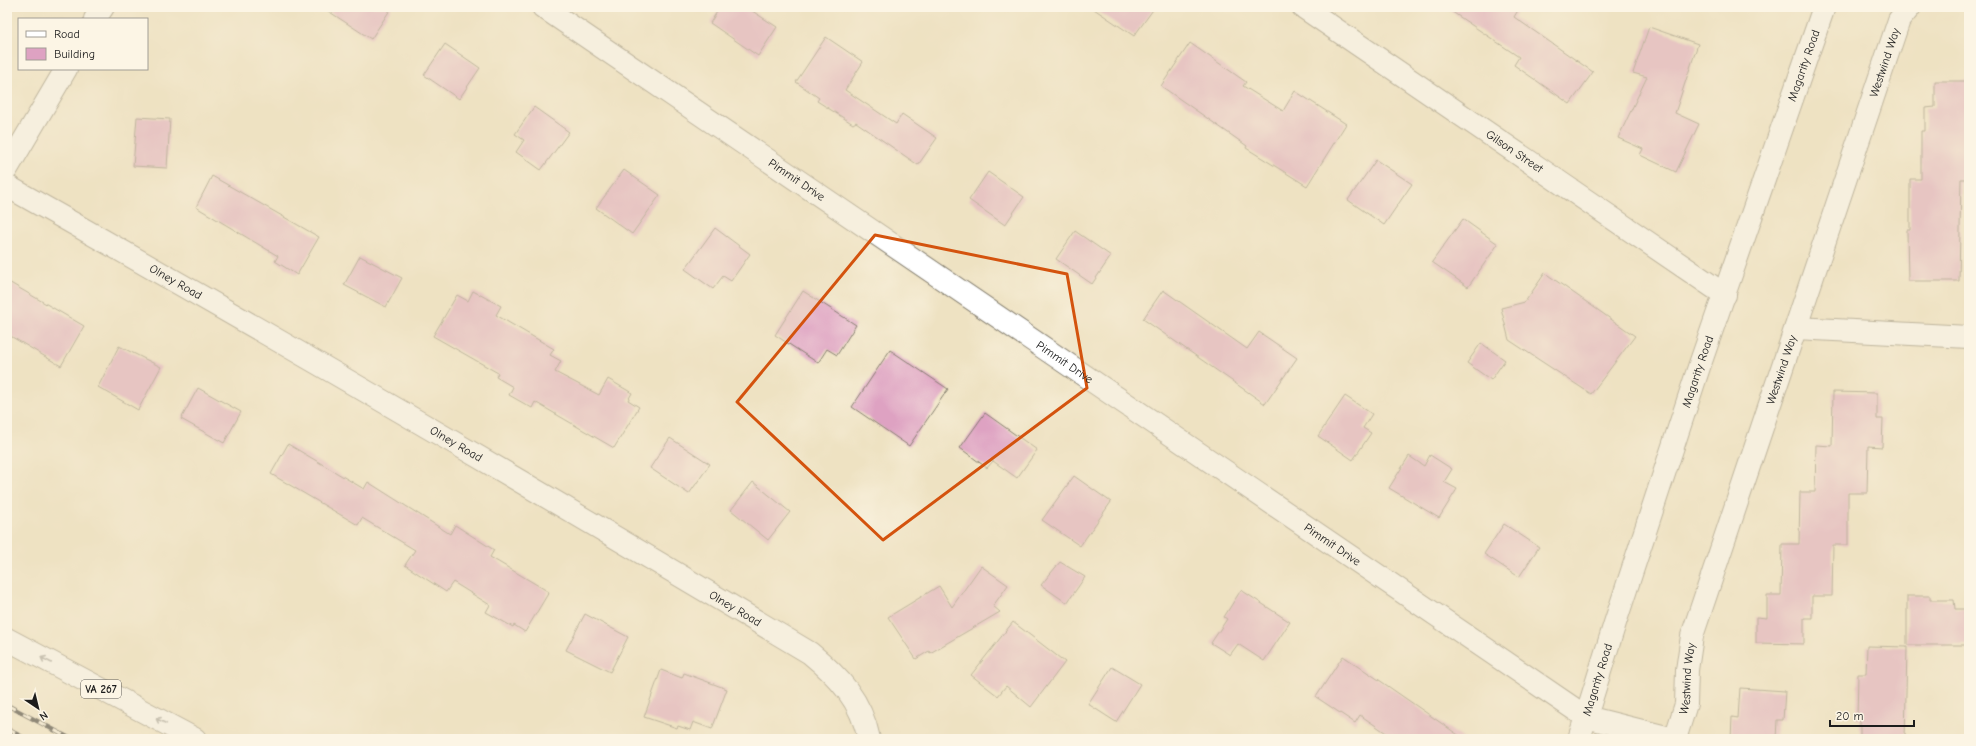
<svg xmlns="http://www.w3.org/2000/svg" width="1976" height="746" font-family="'Comic Neue',sans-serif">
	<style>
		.building { fill: #dea2c2 }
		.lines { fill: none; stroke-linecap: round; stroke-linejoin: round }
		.street-casing { stroke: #857f6f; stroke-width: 24 }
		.secondary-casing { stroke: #857f6f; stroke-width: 24 }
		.highway-casing { stroke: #857f6f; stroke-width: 24 }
		.street { stroke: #fff; stroke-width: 22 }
		.secondary { stroke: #fff; stroke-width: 22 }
		.highway { stroke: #fff; stroke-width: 22 }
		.rail-casing { stroke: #1c1c1c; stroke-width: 4.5 }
		.rail { stroke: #fcf5e5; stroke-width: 3; stroke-dasharray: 9; stroke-linecap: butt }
		.oneway { stroke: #999 }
		.marked { fill: none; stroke: #d4530e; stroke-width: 3; stroke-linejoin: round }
		.labels { text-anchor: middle; stroke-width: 4; stroke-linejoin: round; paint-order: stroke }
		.shield { fill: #fcf5e5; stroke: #5f5d58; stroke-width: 1 }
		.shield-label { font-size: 11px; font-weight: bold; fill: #1c1c1c }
		.street-label { font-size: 12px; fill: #1c1c1c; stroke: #fcf5e5 }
	</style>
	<rect width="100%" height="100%" fill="#fcf5e5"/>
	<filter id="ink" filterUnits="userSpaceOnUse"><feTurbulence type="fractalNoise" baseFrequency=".025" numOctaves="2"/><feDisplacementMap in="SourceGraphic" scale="8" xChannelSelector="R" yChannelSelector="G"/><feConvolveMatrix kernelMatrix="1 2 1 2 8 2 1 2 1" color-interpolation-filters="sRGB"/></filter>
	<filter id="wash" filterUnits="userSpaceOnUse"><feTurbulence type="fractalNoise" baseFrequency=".012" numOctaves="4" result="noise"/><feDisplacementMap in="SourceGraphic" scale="16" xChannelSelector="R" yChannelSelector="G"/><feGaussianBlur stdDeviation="0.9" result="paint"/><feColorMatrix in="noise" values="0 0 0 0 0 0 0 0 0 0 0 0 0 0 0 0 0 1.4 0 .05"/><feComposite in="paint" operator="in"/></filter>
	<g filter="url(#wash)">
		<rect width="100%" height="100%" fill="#eee2c2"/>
		<g id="blocks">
			<g class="building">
				<path d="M322 7H392L371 39Z"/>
				<path d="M720 7H746L777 27 758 56 710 23Z"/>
				<path d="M1091 7H1155L1134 36Z"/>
				<path d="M1445 7H1520L1514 17 1593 72 1570 104 1514 65 1519 57Z"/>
				<path d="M1649 27 1698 44 1675 113 1699 124 1676 172 1640 155 1643 149 1618 138 1647 77 1633 73Z"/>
				<path d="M826 37 863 62 845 90 896 124 902 114 937 138 918 165 856 122 853 124 817 101 819 98 796 82Z"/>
				<path d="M1190 43 1246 82 1243 86 1283 111 1295 91 1346 124 1307 186 1246 148 1247 146 1161 86Z"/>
				<path d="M445 44 480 68 459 99 424 75Z"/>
				<path d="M1935 81H1969V179H1961L1959 281H1908L1907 230H1910V179H1921V131H1925V108L1935 107Z"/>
				<path d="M534 107 569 132 541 170 516 152 524 140 515 134Z"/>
				<path d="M137 117 170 119 167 168 133 166Z"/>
				<path d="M1376 160 1412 184 1384 225 1348 200Z"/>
				<path d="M624 170 660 195 632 234 596 208Z"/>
				<path d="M988 172 1024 197 1005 225 969 200Z"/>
				<path d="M212 176 319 237 297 275 275 261 278 256 196 207Z"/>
				<path d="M1463 219 1498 244 1468 287 1432 262Z"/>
				<path d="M715 228 750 254 731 281 723 276 713 289 685 269Z"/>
				<path d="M1075 231 1111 256 1092 284 1056 259Z"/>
				<path d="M360 256 402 278 386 307 344 285Z"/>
				<path d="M1545 273 1635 336 1591 394 1509 340 1501 308 1525 302Z"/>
				<path d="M7 281 84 326 61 366 7 334Z"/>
				<path d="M1163 290 1247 349 1259 332 1297 358 1265 404 1143 319Z"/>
				<path d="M473 291 501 306 496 315 554 349 550 355 561 361 555 372 599 395 608 379 632 393 628 400 639 407 614 448 535 402 532 408 509 395 513 387 496 377 498 373 433 336 457 295 468 301Z"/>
				<path d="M803 291 856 325 837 355 827 349 818 363 775 335Z"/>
				<path d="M1481 343 1505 360 1491 380 1467 363Z"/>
				<path d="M119 346 161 367 138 410 98 387Z"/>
				<path d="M890 350 948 389 909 446 852 407Z"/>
				<path d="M198 388 241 412 224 443 181 419Z"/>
				<path d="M1833 392 1877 393V419H1883L1882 447 1868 446 1867 493H1848V545H1833L1832 596H1812V618H1804V644L1756 643V617L1767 618V595H1781L1782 544H1799L1800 492H1815L1816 445 1832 446Z"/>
				<path d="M1345 396 1372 414 1363 428 1371 433 1353 460 1318 436Z"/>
				<path d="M985 413 1037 450 1017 478 993 461 987 468 960 448Z"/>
				<path d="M670 438 710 464 689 494 650 468Z"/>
				<path d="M288 444 364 489 368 482 450 534 455 525 494 550 490 557 549 592 525 632 514 625 513 627 486 612 490 605 453 582 446 592 405 565 415 550 362 518 358 525 271 474Z"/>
				<path d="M1430 455 1452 469 1444 482 1457 489 1439 518 1389 488 1409 456 1424 466Z"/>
				<path d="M1074 476 1111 502 1080 546 1042 520Z"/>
				<path d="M753 482 790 512 768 540 731 510Z"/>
				<path d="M1504 524 1539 547 1519 577 1484 554Z"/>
				<path d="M1060 562 1085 577 1067 603 1041 585Z"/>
				<path d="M981 566 1008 585 993 606 1000 612 930 653 929 651 916 659 888 617 939 586 952 607Z"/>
				<path d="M1241 590 1290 622 1264 661 1238 644 1230 655 1211 643 1227 619 1224 617Z"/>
				<path d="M1907 596H1930V600H1954L1955 609H1969V645H1907Z"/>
				<path d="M585 614 628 637 610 672 566 650Z"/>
				<path d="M1013 622 1065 662 1031 707 1006 686 998 696 971 675Z"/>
				<path d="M1867 646 1907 647 1905 739H1860V718L1857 719 1858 674H1866Z"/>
				<path d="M1343 656 1382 682 1464 739H1395L1360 715 1355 723 1316 697Z"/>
				<path d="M1112 667 1140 684 1116 722 1088 704Z"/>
				<path d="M661 670 682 678 684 673 727 689 712 729 693 722 690 730 678 726 677 728 644 717Z"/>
				<path d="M1740 688 1785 691 1783 720H1777L1776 739H1731L1732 717 1738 718Z"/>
			</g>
		</g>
	</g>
	<g filter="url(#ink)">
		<use href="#blocks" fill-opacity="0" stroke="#857f6f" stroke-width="1"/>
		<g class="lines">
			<g class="street-casing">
				<g id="street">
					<path id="s1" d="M543 7 1586 717 1674 739"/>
					<path id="s2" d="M1303 7 1725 295"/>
					<path d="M95 19 103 7"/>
					<path d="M7 169 66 69"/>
					<path id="s3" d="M7 186C277 338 544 494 810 653 839 677 861 700 869 739"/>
					<path d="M1796 328 1969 337"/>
					<path id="s4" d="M1675 739 1686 704 1687 670 1692 636 1899 20 1910 7"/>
				</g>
			</g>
			<g class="secondary-casing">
				<g id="secondary">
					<path id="s5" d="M1579 739 1615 623 1699 367 1824 7"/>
				</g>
			</g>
			<g class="highway-casing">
				<path id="highway" d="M7 639 195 739"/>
			</g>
			<use href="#street" class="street"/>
			<use href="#secondary" class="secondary"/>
			<use href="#highway" class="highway"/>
			<g class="rail-casing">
				<g id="rail">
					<path d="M7 705 71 739"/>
					<path d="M7 729 26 739"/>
				</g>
			</g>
			<use href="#rail" class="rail"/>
		</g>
		<defs><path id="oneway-shaft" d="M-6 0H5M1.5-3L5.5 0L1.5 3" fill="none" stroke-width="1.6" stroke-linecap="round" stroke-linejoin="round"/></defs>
		<g class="oneway">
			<use href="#oneway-shaft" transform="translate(46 660) rotate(-152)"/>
			<use href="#oneway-shaft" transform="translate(161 721) rotate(-152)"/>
		</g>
	</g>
	<path d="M0 0H1976V746H0ZM875 235 1067 274 1087 388 883 540 737 402Z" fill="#eee2c2" fill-opacity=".55" fill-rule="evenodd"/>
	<path class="marked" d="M875 235 1067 274 1087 388 883 540 737 402Z"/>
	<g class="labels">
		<rect class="shield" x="81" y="680" width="40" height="18" rx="3"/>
		<g class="shield-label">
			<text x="101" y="693">VA 267</text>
		</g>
		<g class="street-label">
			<text dy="4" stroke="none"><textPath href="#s4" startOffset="710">Westwind Way</textPath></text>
			<text dy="4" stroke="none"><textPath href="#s5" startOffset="710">Magarity Road</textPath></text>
			<text dy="4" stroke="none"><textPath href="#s2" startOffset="256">Gilson Street</textPath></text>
			<text dy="4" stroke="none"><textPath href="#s1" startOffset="307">Pimmit Drive</textPath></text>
			<text dy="4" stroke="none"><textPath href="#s3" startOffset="194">Olney Road</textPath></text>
			<text dy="4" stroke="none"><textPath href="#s1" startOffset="631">Pimmit Drive</textPath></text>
			<text dy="4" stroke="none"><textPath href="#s4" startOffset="386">Westwind Way</textPath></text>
			<text dy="4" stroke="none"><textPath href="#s5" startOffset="386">Magarity Road</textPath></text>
			<text dy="4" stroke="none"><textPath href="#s3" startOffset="518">Olney Road</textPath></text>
			<text dy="4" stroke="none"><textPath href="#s1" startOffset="955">Pimmit Drive</textPath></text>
			<text dy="4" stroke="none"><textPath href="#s3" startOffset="842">Olney Road</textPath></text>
			<text dy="4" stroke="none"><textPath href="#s4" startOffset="62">Westwind Way</textPath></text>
			<text dy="4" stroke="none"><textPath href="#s5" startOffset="62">Magarity Road</textPath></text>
		</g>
	</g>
	<rect width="1976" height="746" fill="none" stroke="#fcf5e5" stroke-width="24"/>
	<rect x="18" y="18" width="130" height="52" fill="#fcf5e5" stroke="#a29e95"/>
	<rect x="26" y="31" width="20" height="6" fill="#ffffff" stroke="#a29e95"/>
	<text x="54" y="38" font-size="12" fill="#1c1c1c">Road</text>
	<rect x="26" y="48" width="20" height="12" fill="#dea2c2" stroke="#a29e95"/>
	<text x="54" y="58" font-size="12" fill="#1c1c1c">Building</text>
	<g transform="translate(38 708) rotate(145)" stroke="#fcf5e5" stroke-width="3" paint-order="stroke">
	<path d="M0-3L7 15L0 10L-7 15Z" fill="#1c1c1c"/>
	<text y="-6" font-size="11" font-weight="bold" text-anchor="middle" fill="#1c1c1c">N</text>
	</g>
	<path d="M1830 720v6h84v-6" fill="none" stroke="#1c1c1c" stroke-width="2"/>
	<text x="1836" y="720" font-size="12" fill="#1c1c1c" stroke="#fcf5e5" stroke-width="3" paint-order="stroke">20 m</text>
</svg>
